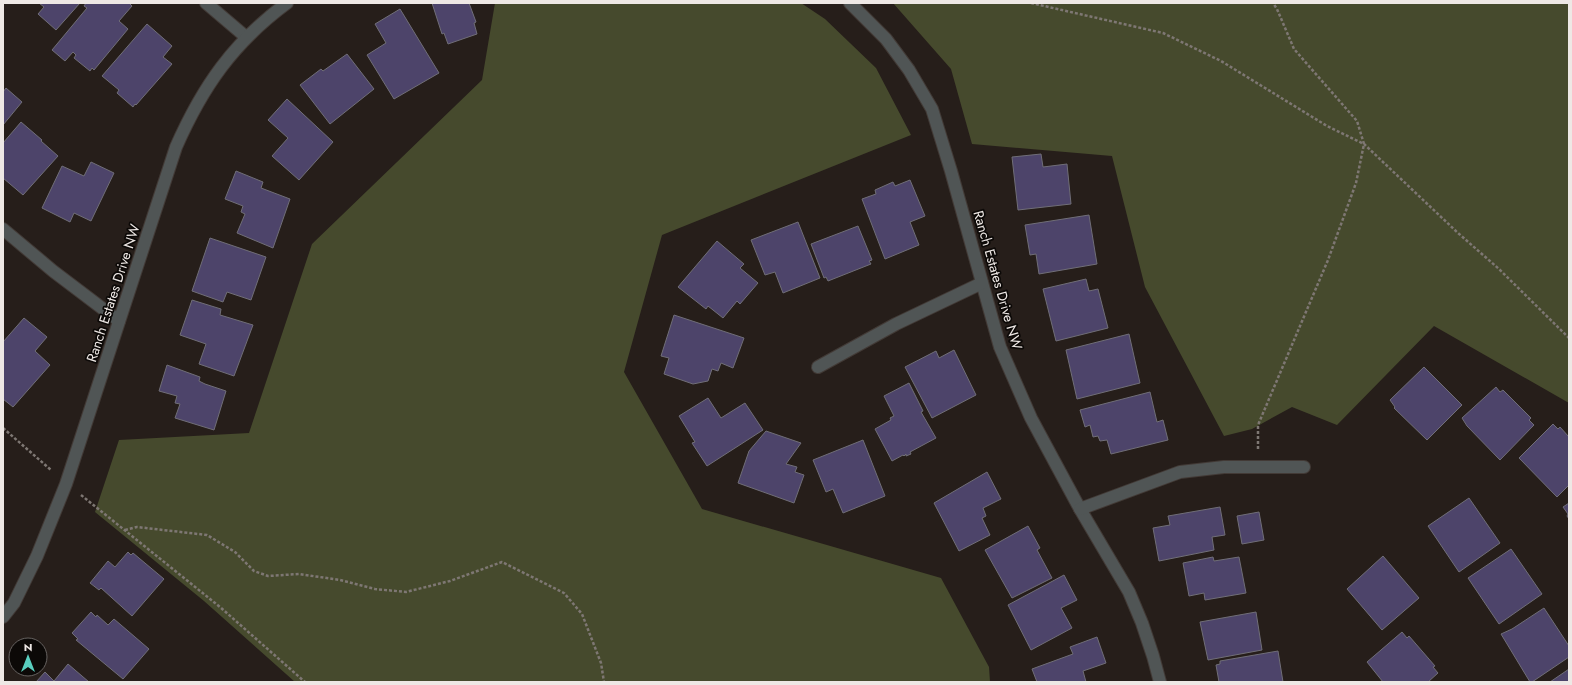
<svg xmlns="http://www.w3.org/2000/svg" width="1572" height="685" font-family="Jost,sans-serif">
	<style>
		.green { fill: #464a2d }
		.building { fill: #4d446a; stroke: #706e77 }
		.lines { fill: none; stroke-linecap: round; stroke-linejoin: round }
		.street-casing { stroke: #423a36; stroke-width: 14 }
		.path { stroke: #7e7773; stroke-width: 2.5; stroke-dasharray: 3 2; stroke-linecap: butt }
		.street { stroke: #505555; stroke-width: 12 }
		.labels { text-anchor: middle; stroke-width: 3.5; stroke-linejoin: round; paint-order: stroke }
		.street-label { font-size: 14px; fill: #eee8e5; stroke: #0c0907 }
	</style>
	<rect width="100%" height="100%" fill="#261e1a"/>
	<g class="green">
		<path d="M495 3H801L825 19 876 68 911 135 662 235 624 372 702 509 941 578 989 667 990 682H295L204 601 95 512 119 440 249 433 312 244 482 80Z"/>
		<path d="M893 3H1569V403L1434 326 1337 425 1292 407 1252 429 1224 436 1145 287 1112 156 972 144 951 69Z"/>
	</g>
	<g class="building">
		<path d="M39 3H80L56 30 38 14 44 7Z"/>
		<path d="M86 3H129L132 6 119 21 128 29 94 70 92 68 90 71 74 58 76 55 73 52 65 61 52 50 87 8 84 6Z"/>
		<path d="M432 3H469L476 22 474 23 477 34 448 44 444 33 442 34Z"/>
		<path d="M400 9 439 73 394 99 367 55 386 43 375 24Z"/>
		<path d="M147 24 172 46 163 57 172 64 136 105 135 104 133 107 117 93 119 90 102 76Z"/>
		<path d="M347 54 374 89 330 124 300 85 321 69 323 71Z"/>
		<path d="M6 88 22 102 3 125V92Z"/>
		<path d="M287 99 333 142 299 180 272 156 288 138 268 120Z"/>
		<path d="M21 122 42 140 41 141 58 156 23 195 3 178V143Z"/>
		<path d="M1041 154 1043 167 1067 164 1071 204 1018 210 1012 157Z"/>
		<path d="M91 162 114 173 91 221 74 213 70 222 42 208 62 166 84 176Z"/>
		<path d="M236 171 263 182 261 188 290 199 273 248 237 233 245 214 241 212 243 206 225 199Z"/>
		<path d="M910 180 925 216 910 222 919 245 885 259 862 199 876 194 875 190 893 182 895 186Z"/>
		<path d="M1089 215 1097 264 1039 274 1036 254 1030 255 1025 225Z"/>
		<path d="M798 222 820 278 783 293 775 272 765 275 751 240Z"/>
		<path d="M858 226 872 260 869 261 871 264 828 281 826 277 824 278 811 244Z"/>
		<path d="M210 238 266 257 251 300 227 292 223 302 192 291Z"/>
		<path d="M717 241 744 264 740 268 758 283 740 304 737 301 723 318 708 306 706 309 678 287Z"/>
		<path d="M1086 279 1089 291 1098 289 1108 328 1056 341 1043 289Z"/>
		<path d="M192 300 221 309 220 315 253 325 234 376 199 364 206 344 180 335Z"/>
		<path d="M674 315 744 338 733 368 721 363 718 371 712 369 708 381 693 384 664 374 669 358 661 356Z"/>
		<path d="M24 318 47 337 35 351 50 365 13 407 3 399V342Z"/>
		<path d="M1129 334 1140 383 1077 399 1066 350Z"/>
		<path d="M954 350 976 395 932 418 905 367 936 351 939 358Z"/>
		<path d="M167 365 200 377 199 381 205 384 226 391 214 430 175 418 180 404 175 403 177 396 159 391Z"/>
		<path d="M1424 367 1462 405 1427 440 1394 408 1395 407 1390 400Z"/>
		<path d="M909 383 923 411 921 412 936 438 910 452 911 454 906 456V454L904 456 903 455 892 461 875 429 891 420 890 418 894 416 884 396Z"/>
		<path d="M1496 387 1500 392 1503 390 1531 418 1529 420 1534 425 1500 460 1467 426 1462 418Z"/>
		<path d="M1150 392 1157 422 1163 420 1168 440 1111 454 1107 440 1100 441 1098 436 1093 437 1090 425 1085 427 1080 410Z"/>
		<path d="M708 398 721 418 745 403 763 430 707 466 692 443 695 442 679 416Z"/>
		<path d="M1553 424 1558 429 1560 427 1569 437V485L1557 497 1519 458Z"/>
		<path d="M766 431 801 443 786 464 797 467 795 472 804 475 794 503 738 483 749 451Z"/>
		<path d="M863 440 885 496 843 513 833 489 826 492 813 460Z"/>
		<path d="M987 472 1001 499 983 508 986 516 982 518 990 535 959 551 934 503Z"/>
		<path d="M1469 498 1500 543 1459 572 1428 526Z"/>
		<path d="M1569 503V519L1567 516 1568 514 1563 507Z"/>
		<path d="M1220 507 1225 535 1212 537 1214 550 1159 561 1153 528 1170 525 1168 516Z"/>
		<path d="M1259 512 1264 540 1242 544 1237 516Z"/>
		<path d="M1028 526 1040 548 1037 550 1052 578 1012 598 985 550Z"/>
		<path d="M1511 549 1542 594 1499 624 1468 578Z"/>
		<path d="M128 552 131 555 133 553 164 579 132 616 101 588 99 590 90 583 108 561 115 567Z"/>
		<path d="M1383 556 1419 598 1382 630 1347 589Z"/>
		<path d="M1213 557 1214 561 1239 557 1246 593 1205 600 1204 593 1189 596 1183 563Z"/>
		<path d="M1064 575 1077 600 1061 608 1072 628 1031 650 1008 605Z"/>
		<path d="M1544 608 1569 646V657L1532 682H1530L1501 634 1512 629Z"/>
		<path d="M91 612 96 617 97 615 108 625 114 619 149 649 123 679 76 640 78 639 72 633Z"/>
		<path d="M1256 612 1262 650 1208 660 1200 622Z"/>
		<path d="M1402 632 1407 638 1409 636 1435 666 1433 667 1438 673 1428 682H1383L1367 662Z"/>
		<path d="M1097 637 1106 663 1083 671 1086 682H1037L1032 669 1073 654 1070 647Z"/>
		<path d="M1278 651 1283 682H1219L1216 665 1220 664V661Z"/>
		<path d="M68 664 89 682H36L45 672 54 681Z"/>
		<path d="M1569 669V682H1550Z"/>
	</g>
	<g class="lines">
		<g class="street-casing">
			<g id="street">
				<path d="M206 3 246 37"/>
				<path d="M850 3 886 39 909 70 932 109 951 171 1000 347 1031 418 1080 509 1129 592 1142 623 1153 656 1160 682"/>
				<path d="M3 229 53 271 119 321"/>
				<path d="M818 367 896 324 982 283"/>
				<path d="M1080 509 1180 472 1224 467H1304"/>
				<path d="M3 617 14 603 37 556 66 484 176 147C203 86 233 43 287 3"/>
			</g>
		</g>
		<g class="path">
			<path d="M1031 3 1163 33 1221 61 1327 126 1364 144 1458 233 1499 269 1569 338"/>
			<path d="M3 428 51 470"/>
			<path d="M1258 449V425L1328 260 1356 183 1364 144 1357 121 1294 49 1277 9 1273 3"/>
			<path d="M81 495 220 607 305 682"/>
			<path d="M125 530 137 527 207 535 235 552 254 571 268 576 299 574 340 580 375 589 406 592 450 581 502 562 564 593 582 614 601 663 604 682"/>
		</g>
		<use href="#street" class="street"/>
	</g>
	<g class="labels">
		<g class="street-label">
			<text transform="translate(998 280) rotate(74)" y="5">Ranch Estates Drive NW</text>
			<text transform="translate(113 293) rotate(-72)" y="5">Ranch Estates Drive NW</text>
		</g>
	</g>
	<rect width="1572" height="685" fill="none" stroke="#eee8e5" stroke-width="8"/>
	<g transform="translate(28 657)"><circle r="19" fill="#0c0907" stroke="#666260"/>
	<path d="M0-3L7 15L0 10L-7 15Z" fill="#59cebe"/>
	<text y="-6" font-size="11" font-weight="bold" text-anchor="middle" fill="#eee8e5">N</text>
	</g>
</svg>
